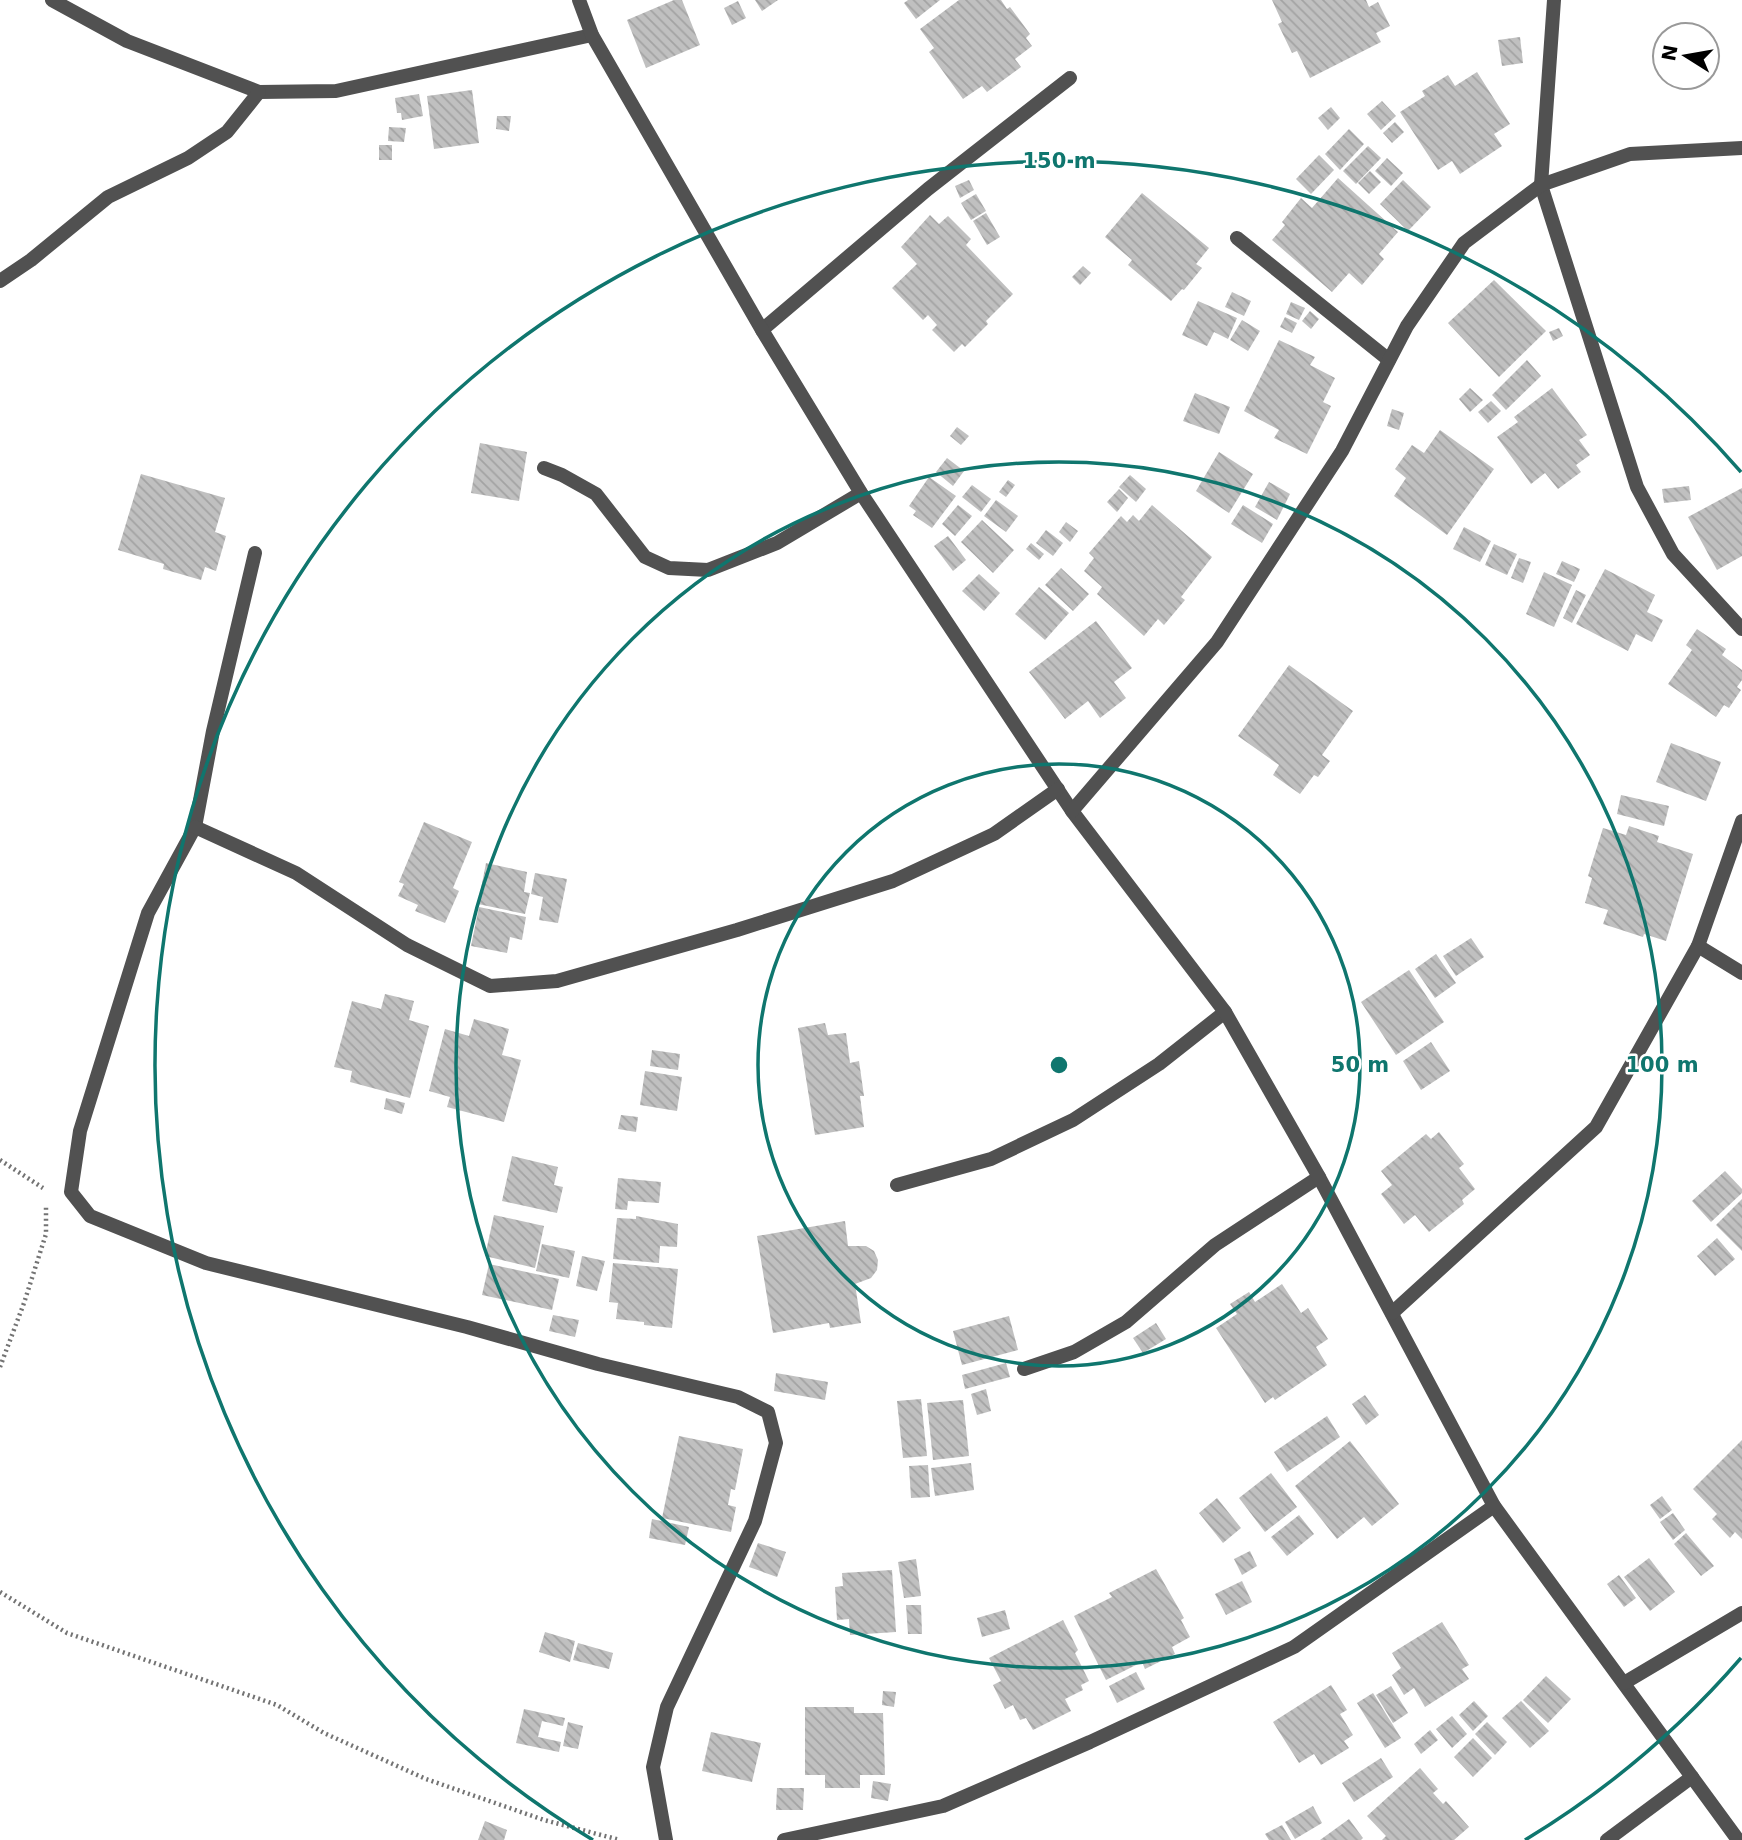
<svg xmlns="http://www.w3.org/2000/svg" width="1742" height="1840" font-family="'DejaVu Sans',sans-serif">
	<style>
		.building { fill: url(#building-back-hatch) }
		.lines { fill: none; stroke-linecap: round; stroke-linejoin: round }
		.path { stroke: #737373; stroke-width: 4.5; stroke-dasharray: 2 3.5; stroke-linecap: butt }
		.service { stroke: #515151; stroke-width: 14 }
		.minor { stroke: #515151; stroke-width: 14 }
		.ring { fill: none; stroke: #0f766e; stroke-width: 3.5 }
		.centre { fill: #0f766e; stroke: #fff; stroke-width: 3.5 }
		.ring-label { font-size: 21px; text-anchor: middle; font-weight: bold; fill: #0f766e; stroke: #fff; stroke-width: 5; stroke-linejoin: round; paint-order: stroke }
	</style>
	<defs>
		<pattern id="building-back-hatch" width="6" height="6" patternUnits="userSpaceOnUse" patternTransform="scale(1.75)"><rect width="6" height="6" fill="#c0c0c0"/><path d="M-1 5l2 2M0 0l6 6M5-1l2 2" fill="none" stroke="#a3a3a3"/></pattern>
	</defs>
	<rect width="100%" height="100%" fill="#fff"/>
	<g class="building">
		<path d="M674 0H682L700 45 646 68 627 20Z"/>
		<path d="M755 0H778L762 11Z"/>
		<path d="M908 0H940L916 19 904 3Z"/>
		<path d="M959 0H1001L1007 9 1010 7 1030 34 1026 38 1032 46 1015 59 1021 67 987 92 982 86 963 99 929 52 934 48 920 29Z"/>
		<path d="M1272 0H1366L1369 7 1378 2 1390 26 1376 33 1381 42 1310 78 1297 51 1292 53 1278 24 1282 22Z"/>
		<path d="M738 1 746 18 732 25 724 8Z"/>
		<path d="M1520 37 1523 63 1502 66 1498 40Z"/>
		<path d="M1477 72 1510 124 1494 134 1502 146 1460 174 1452 161 1438 170 1400 112 1425 96 1422 91 1448 75 1455 86Z"/>
		<path d="M472 90 479 143 434 149 427 96Z"/>
		<path d="M419 94 423 116 402 120 401 113H397L395 98Z"/>
		<path d="M1382 101 1396 116 1381 130 1367 114Z"/>
		<path d="M1331 107 1340 118 1328 130 1318 118Z"/>
		<path d="M497 116H511L509 131 496 129Z"/>
		<path d="M1395 122 1404 132 1392 143 1383 133Z"/>
		<path d="M389 127 406 128 404 142 388 141Z"/>
		<path d="M1349 129 1364 144 1340 170 1325 154Z"/>
		<rect x="379" y="145" width="13" height="15"/>
		<path d="M1368 146 1381 158 1356 184 1343 171Z"/>
		<path d="M1319 155 1334 170 1311 194 1296 179Z"/>
		<path d="M1387 158 1403 173 1391 186 1375 171Z"/>
		<path d="M1370 171 1381 182 1369 194 1358 183Z"/>
		<path d="M1338 178 1398 232 1379 254 1384 259 1362 285 1349 273 1332 292 1272 240 1285 225 1282 222 1301 198 1312 208Z"/>
		<path d="M969 180 974 190 960 198 955 186Z"/>
		<path d="M1403 180 1431 207 1408 231 1380 204Z"/>
		<path d="M1142 193 1209 248 1196 264 1202 268 1184 290 1182 289 1171 301 1128 265 1132 260 1105 237Z"/>
		<path d="M976 194 986 211 971 220 961 203Z"/>
		<path d="M986 213 1000 237 987 245 973 221Z"/>
		<path d="M930 215 939 224 948 216 971 239 966 245 1013 294 986 321 988 324 965 347 962 344 954 352 932 330 937 325 928 315 923 320 892 288 917 264 901 247Z"/>
		<path d="M1083 266 1091 273 1080 285 1072 277Z"/>
		<path d="M1494 280 1546 331 1499 377 1448 323Z"/>
		<path d="M1232 292 1251 301 1244 316 1225 307Z"/>
		<path d="M1198 301 1237 318 1228 339 1214 332 1207 346 1182 335Z"/>
		<path d="M1291 302 1305 308 1299 320 1286 314Z"/>
		<path d="M1310 311 1319 319 1311 329 1302 321Z"/>
		<path d="M1285 317 1297 323 1292 333 1280 327Z"/>
		<path d="M1242 320 1260 331 1248 351 1230 340Z"/>
		<path d="M1559 328 1563 336 1553 341 1549 332Z"/>
		<path d="M1279 340 1315 357 1310 365 1335 378 1323 402 1331 406 1307 454 1274 438 1279 430 1244 411Z"/>
		<path d="M1527 360 1541 376 1506 410 1492 395Z"/>
		<path d="M1470 388 1483 400 1470 412 1459 399Z"/>
		<path d="M1552 388 1587 435 1579 440 1590 455 1576 465 1581 472 1558 489 1545 473 1531 484 1497 437 1518 422 1514 417Z"/>
		<path d="M1195 393 1230 407 1219 434 1183 421Z"/>
		<path d="M1491 401 1501 411 1488 423 1478 412Z"/>
		<path d="M1392 409 1404 413 1399 430 1387 426Z"/>
		<path d="M957 427 969 436 961 445 950 436Z"/>
		<path d="M1440 430 1494 469 1447 535 1394 496 1406 478 1395 469 1412 445 1424 453Z"/>
		<path d="M480 443 527 452 519 501 471 493Z"/>
		<path d="M1219 452 1253 474 1229 513 1196 491Z"/>
		<path d="M947 458 964 471 953 486 936 472Z"/>
		<path d="M141 474 225 498 215 532 226 536 216 571 205 567 201 580 163 569 164 564 118 550Z"/>
		<path d="M1130 475 1146 489 1136 502 1119 487Z"/>
		<path d="M929 477 956 496 932 528 913 515 916 511 909 506Z"/>
		<path d="M1008 480 1015 485 1006 497 999 492Z"/>
		<path d="M1269 482 1290 494 1277 520 1255 507Z"/>
		<path d="M972 485 991 499 981 512 962 497Z"/>
		<path d="M1689 486 1691 500 1664 503 1662 489Z"/>
		<path d="M1742 488V556L1717 570 1688 517Z"/>
		<path d="M1119 489 1128 498 1117 512 1107 502Z"/>
		<path d="M996 500 1018 516 1006 532 984 516Z"/>
		<path d="M958 505 972 516 955 536 942 524Z"/>
		<path d="M1152 505 1212 557 1181 597 1185 600 1164 625 1158 619 1144 636 1097 594 1102 587 1084 571 1094 558 1089 553 1121 516 1127 522 1133 515 1139 521Z"/>
		<path d="M1243 505 1273 524 1262 543 1231 524Z"/>
		<path d="M982 520 1014 550 993 573 961 542Z"/>
		<path d="M1066 522 1078 531 1070 542 1059 532Z"/>
		<path d="M1464 527 1491 541 1480 562 1453 549Z"/>
		<path d="M1046 530 1063 543 1053 556 1036 543Z"/>
		<path d="M948 536 966 560 953 571 934 546Z"/>
		<path d="M1031 543 1044 554 1039 560 1026 549Z"/>
		<path d="M1494 544 1517 554 1507 575 1485 565Z"/>
		<path d="M1519 558 1531 562 1523 583 1511 578Z"/>
		<path d="M1562 561 1580 569 1574 582 1556 574Z"/>
		<path d="M1061 568 1089 594 1073 611 1045 585Z"/>
		<path d="M1605 569 1655 595 1647 612 1663 620 1652 642 1636 634 1628 651 1576 624Z"/>
		<path d="M1544 572 1572 585 1554 627 1526 614Z"/>
		<path d="M979 574 1000 593 984 611 962 591Z"/>
		<path d="M1039 587 1069 613 1045 640 1015 614Z"/>
		<path d="M1576 590 1586 595 1572 623 1563 618Z"/>
		<path d="M1096 621 1132 668 1114 682 1126 698 1100 718 1088 701 1065 719 1029 672Z"/>
		<path d="M1697 629 1726 649 1722 655 1742 670V680L1737 687 1741 690 1729 708 1724 705 1716 717 1668 684 1692 650 1686 645Z"/>
		<path d="M1289 665 1353 711 1322 755 1330 761 1318 777 1314 775 1300 794 1273 775 1279 765 1238 736Z"/>
		<path d="M1671 743 1721 762 1706 801 1656 782Z"/>
		<path d="M1621 795 1669 806 1664 826 1617 814Z"/>
		<path d="M424 822 472 842 453 888 459 891 445 923 415 911 418 905 398 896 404 884 399 882Z"/>
		<path d="M1629 826 1659 836 1657 842 1693 854 1666 941 1644 934 1643 937 1603 924 1608 910 1585 903 1592 878 1588 876 1603 828 1626 835Z"/>
		<path d="M486 863 527 872 524 892 530 893 525 914 478 904Z"/>
		<path d="M535 873 567 879 558 923 539 920 543 897 531 894Z"/>
		<path d="M479 907 526 917 522 940 510 937 507 953 471 946Z"/>
		<path d="M1471 938 1484 957 1456 976 1443 956Z"/>
		<path d="M1436 954 1456 983 1435 998 1415 969Z"/>
		<path d="M1409 970 1444 1022 1396 1055 1361 1002Z"/>
		<path d="M385 994 414 1001 409 1020 429 1026 410 1098 350 1082 352 1071 334 1067 352 1001 381 1009Z"/>
		<path d="M474 1019 509 1029 502 1055 521 1060 504 1122 447 1107 450 1097 429 1091 445 1029 469 1036Z"/>
		<path d="M825 1023 828 1035 846 1033 850 1063 859 1061 864 1096H860L864 1127 815 1135 798 1028Z"/>
		<path d="M1431 1042 1450 1071 1421 1090 1403 1061Z"/>
		<path d="M652 1050 680 1054 678 1070 650 1066Z"/>
		<path d="M645 1071 682 1077 677 1111 640 1105Z"/>
		<path d="M386 1098 405 1103 402 1114 384 1109Z"/>
		<path d="M621 1115 638 1117 636 1132 618 1129Z"/>
		<path d="M1439 1132 1464 1164 1459 1168 1475 1189 1462 1200 1464 1204 1429 1232 1415 1215 1404 1224 1381 1194 1392 1185 1381 1171 1426 1134 1431 1139Z"/>
		<path d="M512 1156 558 1167 554 1185 563 1187 557 1213 502 1201Z"/>
		<path d="M1725 1171 1742 1189V1193L1711 1222 1692 1201Z"/>
		<path d="M618 1178 661 1182 659 1203 628 1201 627 1210 615 1209Z"/>
		<path d="M1742 1199V1251L1716 1225Z"/>
		<path d="M494 1215 544 1226 535 1268 485 1256Z"/>
		<path d="M636 1216 678 1224 677 1247 660 1246 659 1263 613 1259 617 1218 636 1219Z"/>
		<path d="M845 1221 848 1246H866L874 1251 878 1260 877 1270 871 1278 855 1284 861 1323 830 1328 829 1323 773 1333 757 1236Z"/>
		<path d="M1717 1238 1735 1259 1715 1276 1697 1256Z"/>
		<path d="M542 1244 575 1251 569 1278 536 1271Z"/>
		<path d="M582 1256 605 1261 597 1291 576 1286Z"/>
		<path d="M613 1263 678 1269 672 1328 644 1325V1322L616 1319 618 1303 609 1302Z"/>
		<path d="M489 1264 559 1279 552 1310 482 1295Z"/>
		<path d="M1282 1284 1301 1313 1308 1308 1328 1339 1316 1347 1327 1365 1275 1400 1273 1397 1265 1403 1216 1328 1237 1314 1230 1304 1249 1292 1255 1302Z"/>
		<path d="M553 1315 579 1320 575 1337 549 1331Z"/>
		<path d="M1009 1316 1018 1350 962 1365 953 1331Z"/>
		<path d="M1156 1323 1166 1339 1143 1353 1133 1338Z"/>
		<path d="M1006 1363 1010 1377 965 1389 962 1375Z"/>
		<path d="M776 1373 828 1382 825 1400 774 1391Z"/>
		<path d="M986 1389 991 1411 977 1415 971 1394Z"/>
		<path d="M1365 1395 1379 1415 1366 1425 1352 1404Z"/>
		<path d="M921 1399 927 1456 903 1458 897 1401Z"/>
		<path d="M963 1400 969 1456 933 1460 927 1403Z"/>
		<path d="M1327 1416 1340 1437 1287 1472 1274 1452Z"/>
		<path d="M679 1436 743 1449 735 1490 731 1489 728 1505 736 1507 731 1532 662 1518Z"/>
		<path d="M1742 1440V1539L1735 1532 1730 1538 1712 1519 1717 1514 1693 1489Z"/>
		<path d="M1350 1441 1399 1504 1372 1526 1364 1517 1337 1539 1295 1486Z"/>
		<path d="M971 1463 974 1490 935 1496 931 1468Z"/>
		<path d="M928 1465 930 1497 911 1498 909 1466Z"/>
		<path d="M1271 1473 1297 1507 1265 1532 1239 1498Z"/>
		<path d="M1662 1496 1672 1510 1660 1519 1650 1505Z"/>
		<path d="M1217 1498 1241 1528 1223 1543 1199 1513Z"/>
		<path d="M1673 1513 1685 1530 1673 1540 1660 1522Z"/>
		<path d="M1299 1515 1314 1534 1287 1556 1271 1537Z"/>
		<path d="M652 1519 689 1527 685 1545 649 1538Z"/>
		<path d="M1686 1533 1714 1566 1701 1576 1674 1544Z"/>
		<path d="M758 1543 786 1552 777 1577 749 1567Z"/>
		<path d="M1250 1551 1257 1566 1242 1575 1234 1559Z"/>
		<path d="M1649 1558 1675 1592 1650 1611 1624 1577Z"/>
		<path d="M916 1559 921 1596 904 1598 898 1562Z"/>
		<path d="M1156 1569 1184 1618 1181 1620 1190 1637 1172 1647 1175 1654 1145 1669 1142 1662 1106 1680 1074 1616 1112 1597 1109 1593Z"/>
		<path d="M892 1570 896 1632 850 1635 849 1619 837 1620 835 1587 843 1586 842 1573Z"/>
		<path d="M1619 1575 1636 1598 1624 1607 1607 1584Z"/>
		<path d="M1242 1581 1252 1602 1226 1615 1215 1594Z"/>
		<path d="M906 1605H921L922 1634H908Z"/>
		<path d="M1005 1610 1010 1629 982 1637 977 1618Z"/>
		<path d="M1063 1620 1078 1650 1075 1653 1089 1681 1081 1685 1083 1690 1065 1699 1071 1711 1033 1730 1026 1718 1020 1720 1013 1705 1005 1709 993 1685 1001 1681 989 1658Z"/>
		<path d="M1442 1622 1469 1665 1462 1669 1469 1679 1425 1707 1414 1688 1404 1695 1392 1675 1401 1668 1392 1653Z"/>
		<path d="M545 1632 575 1641 570 1662 539 1652Z"/>
		<path d="M578 1643 613 1653 609 1669 573 1660Z"/>
		<path d="M1136 1672 1145 1689 1117 1703 1109 1686Z"/>
		<path d="M1546 1676 1571 1699 1548 1723 1523 1700Z"/>
		<path d="M1331 1685 1347 1710 1340 1714 1353 1735 1344 1741 1349 1748 1321 1765 1314 1754 1299 1763 1273 1722Z"/>
		<path d="M1391 1686 1408 1713 1393 1723 1376 1695Z"/>
		<path d="M883 1691 896 1692 894 1707 882 1705Z"/>
		<path d="M1373 1693 1401 1738 1385 1748 1357 1703Z"/>
		<path d="M1474 1701 1488 1716 1473 1731 1459 1715Z"/>
		<path d="M1521 1701 1549 1731 1530 1748 1502 1718Z"/>
		<path d="M805 1707H854V1713H883L885 1775H860V1788H825V1775H805Z"/>
		<path d="M524 1709 565 1718 563 1726 542 1721 538 1737 561 1742 559 1752 516 1743Z"/>
		<path d="M1452 1716 1467 1734 1452 1748 1436 1729Z"/>
		<path d="M568 1722 583 1726 578 1749 563 1746Z"/>
		<path d="M1487 1722 1507 1742 1495 1755 1475 1734Z"/>
		<path d="M1430 1730 1438 1740 1421 1754 1414 1744Z"/>
		<path d="M711 1732 761 1743 752 1782 702 1771Z"/>
		<path d="M1473 1738 1492 1758 1473 1777 1454 1757Z"/>
		<path d="M1381 1758 1393 1777 1354 1802 1342 1783Z"/>
		<path d="M1420 1768 1438 1789 1433 1793 1443 1804 1446 1801 1469 1827 1454 1840H1382L1386 1836 1367 1816Z"/>
		<path d="M873 1781 891 1784 888 1801 871 1798Z"/>
		<path d="M777 1788H804L803 1810H776Z"/>
		<path d="M1313 1806 1322 1823 1295 1839 1285 1822Z"/>
		<path d="M1349 1819 1363 1838 1361 1840H1320Z"/>
		<path d="M485 1821 507 1830 504 1840H478Z"/>
		<path d="M1282 1825 1291 1840H1269L1265 1834Z"/>
	</g>
	<g class="lines">
		<g class="path">
			<path d="M0 1160 43 1188"/>
			<path d="M0 1367 24 1303 46 1234V1205"/>
			<path d="M0 1592 67 1633 277 1705 324 1733 426 1779 544 1820 620 1840"/>
		</g>
		<g class="service">
			<path d="M1237 238 1389 360"/>
			<path d="M762 330 928 189 1070 78"/>
			<path d="M544 468 562 475 596 494 645 557 669 568 708 570 777 543 861 493"/>
			<path d="M1698 946 1742 973"/>
			<path d="M897 1185 991 1159 1073 1120 1159 1064 1225 1012"/>
			<path d="M1024 1369 1074 1352 1126 1322 1215 1245 1319 1177"/>
		</g>
		<g class="minor">
			<path d="M52 0 127 41 259 92 336 91 592 35"/>
			<path d="M579 0 592 35 762 330 861 493 1072 811 1225 1012 1319 1177 1494 1506 1738 1840"/>
			<path d="M1554 0 1541 185 1637 487 1673 554 1742 629"/>
			<path d="M0 281 31 260 108 197 188 158 227 132 259 92"/>
			<path d="M255 553 213 731 195 827 148 913 80 1131 71 1192 90 1216 206 1263 467 1327 598 1364 738 1397 768 1412 776 1443 755 1521 667 1707 653 1767 666 1840"/>
			<path d="M1072 811 1217 642 1342 451 1407 326 1464 243 1541 185 1630 154 1742 148"/>
			<path d="M195 827 296 873 407 945 490 986 557 981 737 930 893 881 994 834 1058 789"/>
			<path d="M1392 1313 1596 1127 1698 946 1742 821"/>
			<path d="M1624 1683 1742 1613"/>
			<path d="M784 1840 943 1806 1090 1742 1294 1647 1494 1506"/>
			<path d="M1607 1840 1692 1777"/>
		</g>
	</g>
	<g class="ring">
		<circle cx="1059" cy="1065" r="301"/>
		<circle cx="1059" cy="1065" r="603"/>
		<path d="M1741 1658A904 904 0 0 1 1525 1840M593 1840A904 904 0 1 1 1741 472"/>
	</g>
	<circle cx="1059" cy="1065" r="10" class="centre"/>
	<g class="ring-label">
		<text x="1059" y="168">150 m</text>
		<text x="1360" y="1072">50 m</text>
		<text x="1662" y="1072">100 m</text>
	</g>
	<g transform="translate(1686 56) rotate(281)"><circle r="33" fill="#ffffff" stroke="#999999" stroke-width="2"/>
	<path d="M0-5L12 26L0 18L-12 26Z" fill="#000000"/>
	<text y="-10" font-size="19" font-weight="bold" text-anchor="middle" fill="#000000">N</text>
	</g>
</svg>
